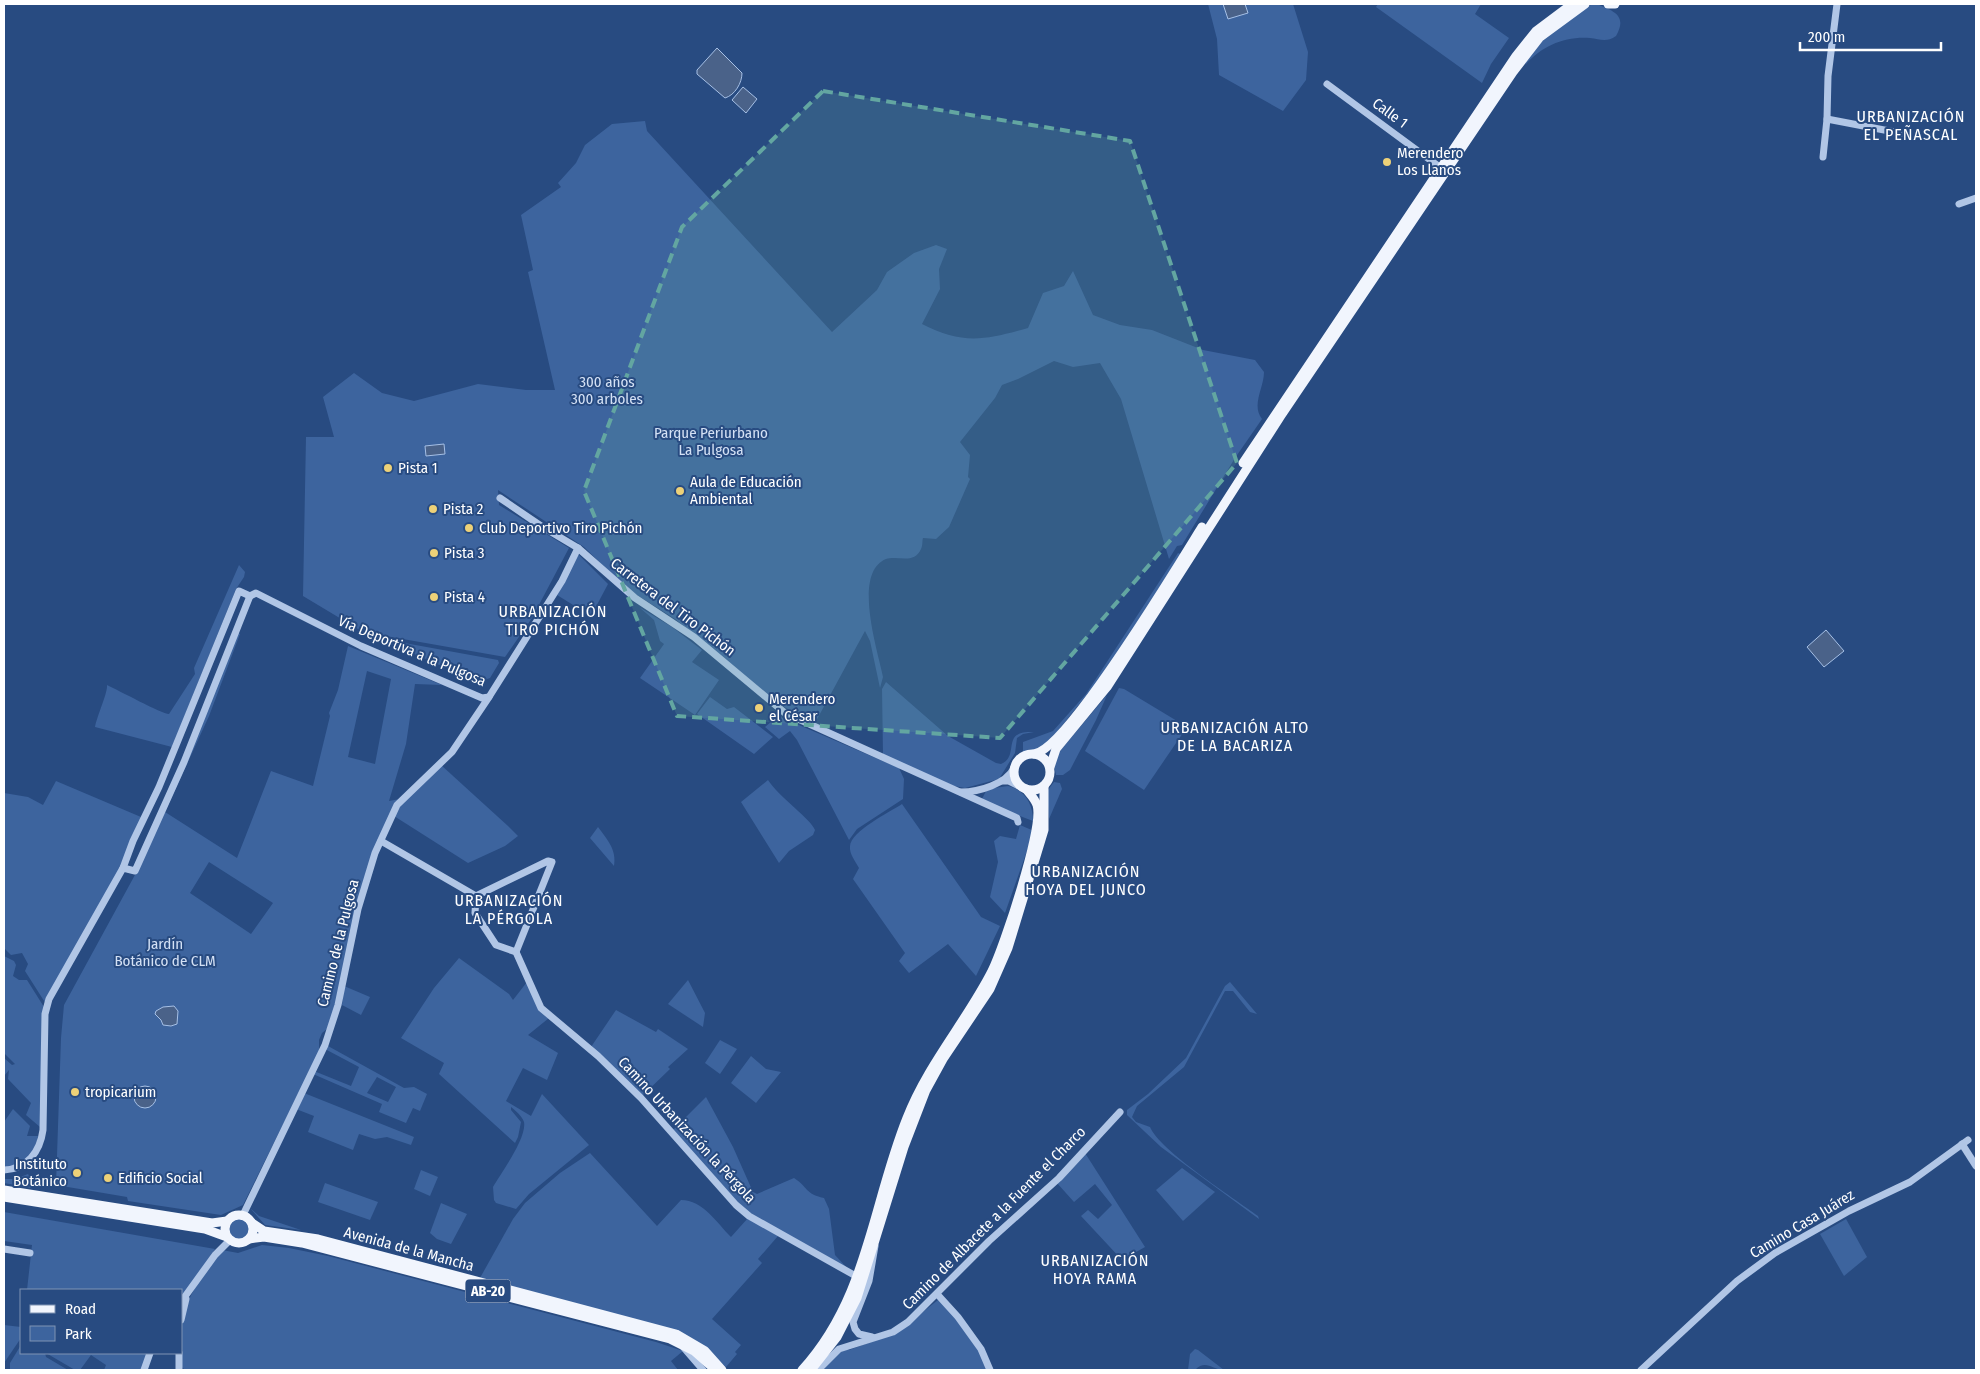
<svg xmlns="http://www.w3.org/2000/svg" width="1980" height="1374" font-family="'Fira Sans Condensed',sans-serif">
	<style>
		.green { fill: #3d649e; fill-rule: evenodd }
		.water { fill: #4a6289; stroke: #a6c0e6 }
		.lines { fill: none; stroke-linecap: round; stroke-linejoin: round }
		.minor { stroke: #b1c6e6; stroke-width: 7 }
		.major { stroke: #f1f5fd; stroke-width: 9 }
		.marked { fill: #63a6a1; fill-opacity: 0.2; stroke: #63a6a1; stroke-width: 4; stroke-dasharray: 10 6; stroke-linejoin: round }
		.poi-dot { fill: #edd178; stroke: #284b81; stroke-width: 2 }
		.labels { text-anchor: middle; stroke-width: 4; stroke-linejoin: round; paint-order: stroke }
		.shield { fill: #284b81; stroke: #bec9d9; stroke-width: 1 }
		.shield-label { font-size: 14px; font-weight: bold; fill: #fff }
		.street-label { font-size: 15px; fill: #fff; stroke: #284b81 }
		.poi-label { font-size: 15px; fill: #fff; stroke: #284b81; text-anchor: start }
		.park-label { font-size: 15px; fill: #d4e1f5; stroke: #284b81 }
		.neighbourhood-label { font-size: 16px; letter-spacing: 1px; fill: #fff; stroke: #284b81 }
	</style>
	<rect width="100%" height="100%" fill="#284b81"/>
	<g class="green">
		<path d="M1208 4H1293L1308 52 1306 80 1283 111 1219 75 1217 39Z"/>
		<path d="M1378 4H1481L1475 14 1509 38 1491 64 1482 83 1376 7Z"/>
		<path d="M1597 4C1613 11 1628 15 1616 36 1606 43 1600 39 1590 38 1565 36 1542 46 1526 64L1523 62C1537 46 1575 4 1597 4Z"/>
		<path d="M645 121 647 131 832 332 877 290 887 272 914 253 936 245 947 249 939 269 940 289 922 324C962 345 986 340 1028 328L1043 293 1064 286 1073 271 1093 315 1120 325 1152 330 1203 350 1255 360 1264 372C1264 388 1251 405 1262 419L1235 458 1182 545 1177 546 1169 559 1121 399 1100 363 1073 367 1054 361 1018 379 1002 385 995 398 960 442 970 455 968 477 970 479 949 527 936 539 923 538C922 541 923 545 921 549 914 565 898 555 886 559 852 573 878 651 883 677L880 688 870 641 865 631 815 723 786 708 763 691 675 619 626 588 584 547 498 490 499 505 569 548 532 618 505 657 363 632 303 596 306 437H334L323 397 354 373 382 393 414 401 478 384 526 390H555L528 272 533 270 521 215 561 187 558 183 576 163 585 145 612 124Z"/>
		<path d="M1178 553 1181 554 1105 672 1053 737 1038 750 1023 752V742L1053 731 1086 694Z"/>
		<path d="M578 554 608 584 591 616 557 595Z"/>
		<path d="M239 565 245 572 244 577 236 589 172 747 95 727C97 716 108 692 107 685 118 690 162 714 169 714L195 674 194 668Z"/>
		<path d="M639 607 672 627 702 650 692 662 719 680 695 715 640 678 664 644 660 641 654 620Z"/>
		<path d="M238 633 240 634 209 716 165 812 237 858 271 771 313 786 330 716 329 713 338 690 348 646 442 685 415 684 406 744 389 801 400 799 373 852 337 1004 327 1029 322 1033 319 1040V1052L243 1205 221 1215 128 1201 127 1197 56 1185 61 1038 64 1005 142 862ZM367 671 391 679 375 764 348 757ZM209 862 273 903 251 934 190 893Z"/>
		<path d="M377 638 498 660 499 663 490 678 479 682Z"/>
		<path d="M886 682 948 736 996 763 1001 764C1021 756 999 730 1034 732L1023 734 1017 738 1015 753 999 779 965 788 954 786 883 756 882 689Z"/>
		<path d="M1119 688 1124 689 1187 727 1144 790 1085 751Z"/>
		<path d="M1107 695 1096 720 1070 770 1063 775H1056L1054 765 1059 752Z"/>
		<path d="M710 697 727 709 734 707 773 737 754 754 697 714Z"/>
		<path d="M778 716 899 768 904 779 903 799 857 829 849 840 797 740 790 731 779 739 765 727Z"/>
		<path d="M441 765 508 826 518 836 505 846 468 863 394 816 398 806Z"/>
		<path d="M768 780C778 796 812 820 815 830L813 835 789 851 779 863 741 802Z"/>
		<path d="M56 781 141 817 121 869 46 1004 25 971 28 964 22 953 11 955 4 948V793L28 797 43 805Z"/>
		<path d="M1054 782 1060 783 1062 789 1049 819 1047 791Z"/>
		<path d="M1008 786C1025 790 1033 804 1033 821L999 808 982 799 987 789Z"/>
		<path d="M902 804 981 917 1000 926 976 976 948 944 909 973 899 961 905 953 853 879 859 868C856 862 849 854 850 846 851 831 890 812 902 804Z"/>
		<path d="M1020 825 1034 831 1005 913 990 897 998 862 994 841 1000 836 1016 839Z"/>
		<path d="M598 827C607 839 617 850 614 866L590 838Z"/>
		<path d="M4 956 14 961 16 965 13 976 19 980H27L44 1007 40 1127 26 1115 31 1103 8 1079 9 1070 4 1076V1058L12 1065 15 1064 4 1053Z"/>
		<path d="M459 958 509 994 513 1000 527 982 549 1018 528 1035 558 1053 547 1080 523 1068 506 1101 531 1116 542 1094 589 1145 529 1194 516 1209 496 1203 494 1200 493 1187C501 1173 527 1138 524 1122 522 1116 516 1111 511 1107V1110L521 1122 518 1137 515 1143 439 1074 444 1063 401 1038 434 988Z"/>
		<path d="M688 980 705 1013 703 1027 668 1004Z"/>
		<path d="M1230 982 1257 1014 1250 1012 1233 991H1225L1184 1067 1137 1106 1132 1117 1136 1122 1150 1127C1160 1151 1234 1198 1258 1216L1259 1219 1161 1147 1127 1115V1110L1148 1094 1186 1058 1225 986Z"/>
		<path d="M344 986 370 997 361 1015 342 1005Z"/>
		<path d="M616 1010 656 1032 658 1029 688 1049 668 1067 670 1069 642 1096 591 1047Z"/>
		<path d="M720 1040 737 1049 720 1074 705 1063Z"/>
		<path d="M328 1046 404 1088 414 1087 427 1094 420 1111 413 1108 406 1123 379 1112 382 1104 313 1074 314 1071 351 1086 359 1067 325 1049ZM377 1077 396 1087 388 1102 367 1093Z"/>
		<path d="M751 1056 766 1069 781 1072 756 1103 731 1083Z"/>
		<path d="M304 1093 414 1137 411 1145 387 1137 375 1139 359 1134 353 1150 308 1132 314 1116 296 1109Z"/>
		<path d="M706 1097 733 1147 753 1192 757 1194 794 1178C808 1187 805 1194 824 1198L829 1209 835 1255 848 1269 748 1214 673 1130Z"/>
		<path d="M13 1109 30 1126 27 1136H38C35 1155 24 1164 6 1167L4 1166V1122Z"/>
		<path d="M590 1153 657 1226 681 1200C703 1200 717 1223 731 1237L748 1218 778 1236 758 1259 762 1263 712 1319 741 1345 735 1352 737 1354 726 1367 705 1348 480 1278 513 1219 525 1203 560 1173Z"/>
		<path d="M1085 1153 1145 1247 1122 1260 1081 1216 1088 1210 1098 1219 1112 1205 1095 1184 1074 1202 1057 1183Z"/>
		<path d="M1182 1168 1215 1192 1183 1221 1156 1190Z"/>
		<path d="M421 1170 438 1177 430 1196 414 1189Z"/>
		<path d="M28 1174 31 1179V1188L4 1183V1179H15Z"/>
		<path d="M325 1183 378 1202 370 1220 318 1202Z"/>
		<path d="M441 1203 467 1214 451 1244 437 1239 430 1233Z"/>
		<path d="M250 1208 259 1216 301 1230 265 1225Z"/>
		<path d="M4 1212 215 1249 181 1299V1290H27L32 1245 4 1241Z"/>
		<circle cx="239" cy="1228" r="12"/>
		<path d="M1846 1219 1867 1257 1844 1276 1820 1234Z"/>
		<path d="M262 1245 289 1248 328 1256 656 1342 683 1351 671 1361 678 1370 184 1369 179 1365C182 1351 179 1336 182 1322 187 1294 205 1272 222 1250L238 1253Z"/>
		<path d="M938 1300 942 1301 977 1345 987 1370H820L845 1347 849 1350 896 1333Z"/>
		<path d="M4 1325 21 1327V1338L4 1363Z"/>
		<path d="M21 1345V1353H45L46 1357 68 1370H10V1363Z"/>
		<path d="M1195 1349 1198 1350 1224 1370C1212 1370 1206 1359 1195 1370H1188L1190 1354Z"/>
		<path d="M46 1353H147L142 1370H104L106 1365 91 1355 80 1370H75Z"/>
	</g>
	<g class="water">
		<path d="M1223 4H1245L1248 13 1228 19Z"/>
		<path d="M717 48 742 73C742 83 735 95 725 98L697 74V70Z"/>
		<path d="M743 87 757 99 746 113 732 100Z"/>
		<path d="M444 444 445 454 426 456 425 446Z"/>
		<path d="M1826 630 1844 651 1824 667 1807 647Z"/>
		<path d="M174 1006 178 1011 177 1024 171 1026 163 1025 161 1020 155 1014 156 1011 163 1007Z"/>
		<circle cx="145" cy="1097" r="11"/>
	</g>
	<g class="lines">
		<g class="minor">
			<path d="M1327 84 1437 165"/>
			<path d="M1827 119 1905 134"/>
			<path d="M1823 157 1827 119 1828 76 1837 4"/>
			<path d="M1959 204 1976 198"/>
			<path d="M500 498 541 526 578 548 635 598 694 637 785 713 1017 818 1018 822"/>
			<path d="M1002 781H1009L1021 787"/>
			<path d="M961 792C979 792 1006 784 1014 768"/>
			<path d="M381 841 476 896 475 913 496 945 516 952 541 1008 598 1056 641 1098 736 1205 749 1216 854 1275"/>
			<path d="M123 868 135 871 184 762 250 596"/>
			<path d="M476 896 548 861 552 862 516 952"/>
			<path d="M1962 1144 1976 1166"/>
			<path d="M4 1170C27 1169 40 1152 43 1130L45 1014 49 999 123 868 133 841 159 787 239 591 250 596 256 593 361 646 482 698 489 697 562 581 578 548"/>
			<path d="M243 1215 325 1045 338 1005 358 909 375 853 397 805 452 752 489 697"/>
			<path d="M4 1249 30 1253"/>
			<path d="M938 1295 958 1317 981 1349 990 1370"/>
			<path d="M181 1302 215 1255 230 1240"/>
			<path d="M181 1320 186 1299"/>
			<path d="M872 1337 859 1334 855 1329 853 1322 869 1281 875 1246"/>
			<path d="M684 1348 703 1370"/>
			<path d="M179 1353V1370"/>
			<path d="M144 1370 150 1353"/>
			<path d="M818 1370 839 1349 893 1332 908 1322 989 1241 1059 1178 1120 1112"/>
			<path d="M1641 1370 1737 1281 1775 1253 1849 1211 1910 1182 1968 1140"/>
		</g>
		<g class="major">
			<path d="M1608 4H1615"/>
			<path d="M1243 463 1516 56 1536 31 1572 4"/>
			<circle cx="1032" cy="772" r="18"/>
			<path d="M1034 754C1068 749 1179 564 1202 527"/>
			<path d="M1050 767 1056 749 1107 687 1280 417 1513 72 1540 37 1585 4"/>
			<path d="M4 1190 212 1223 227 1221"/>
			<path d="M4 1197 205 1229 227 1237"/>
			<circle cx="239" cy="1229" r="14"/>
			<path d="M252 1223 264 1231 318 1239 676 1334 705 1351 722 1370"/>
			<path d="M249 1239 264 1237 302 1243 670 1339 694 1351 712 1367"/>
			<path d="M802 1370C868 1298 872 1205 907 1118 928 1064 966 1022 992 971 1004 947 1044 827 1037 805 1035 799 1030 794 1026 789"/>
			<path d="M811 1370 837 1337 857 1298 904 1147 926 1090 943 1059 990 989 1008 948 1044 830V786"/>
		</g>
	</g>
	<path class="marked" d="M823 91 1130 141 1237 463 1000 738 677 716 584 491 682 227Z"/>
	<g class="poi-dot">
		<circle cx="1387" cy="162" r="5"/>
		<circle cx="388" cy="468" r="5"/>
		<circle cx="680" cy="491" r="5"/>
		<circle cx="433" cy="509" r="5"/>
		<circle cx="469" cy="528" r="5"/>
		<circle cx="434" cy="553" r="5"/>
		<circle cx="434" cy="597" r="5"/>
		<circle cx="759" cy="708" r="5"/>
		<circle cx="75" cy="1092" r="5"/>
		<circle cx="77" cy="1173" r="5"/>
		<circle cx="108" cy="1178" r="5"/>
	</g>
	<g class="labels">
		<rect class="shield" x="465.5" y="1279.5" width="45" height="23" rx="4"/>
		<g class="shield-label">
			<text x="488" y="1296">AB-20</text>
		</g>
		<g class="street-label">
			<text transform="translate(1390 113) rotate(36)" y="5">Calle 1</text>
			<text transform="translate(673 607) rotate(37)" y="5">Carretera del Tiro Pichón</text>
			<text transform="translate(412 651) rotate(23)" y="5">Vía Deportiva a la Pulgosa</text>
			<text transform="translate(338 943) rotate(-76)" y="5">Camino de la Pulgosa</text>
			<text transform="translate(687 1130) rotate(47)" y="5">Camino Urbanización la Pérgola</text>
			<text transform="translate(994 1218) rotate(-45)" y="5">Camino de Albacete a la Fuente el Charco</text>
			<text transform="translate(1802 1224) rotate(-31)" y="5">Camino Casa Juárez</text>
			<text transform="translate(409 1249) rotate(15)" y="5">Avenida de la Mancha</text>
		</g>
		<g class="poi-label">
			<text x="1397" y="158">Merendero<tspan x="1397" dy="17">Los Llanos</tspan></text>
			<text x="398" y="473">Pista 1</text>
			<text x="690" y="487">Aula de Educación<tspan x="690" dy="17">Ambiental</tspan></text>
			<text x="443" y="514">Pista 2</text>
			<text x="479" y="533">Club Deportivo Tiro Pichón</text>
			<text x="444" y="558">Pista 3</text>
			<text x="444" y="602">Pista 4</text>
			<text x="769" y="704">Merendero<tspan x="769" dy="17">el César</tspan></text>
			<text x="85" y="1097">tropicarium</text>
			<text x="67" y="1169" text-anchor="end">Instituto<tspan x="67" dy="17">Botánico</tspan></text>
			<text x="118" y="1183">Edificio Social</text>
		</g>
		<g class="park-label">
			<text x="607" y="387">300 años<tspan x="607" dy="17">300 arboles</tspan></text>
			<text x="711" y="438">Parque Periurbano<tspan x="711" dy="17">La Pulgosa</tspan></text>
			<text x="165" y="949">Jardín<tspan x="165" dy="17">Botánico de CLM</tspan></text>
		</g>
		<g class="neighbourhood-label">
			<text x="1911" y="122">URBANIZACIÓN<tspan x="1911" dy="18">EL PEÑASCAL</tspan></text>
			<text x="553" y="617">URBANIZACIÓN<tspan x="553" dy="18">TIRO PICHÓN</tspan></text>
			<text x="1235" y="733">URBANIZACIÓN ALTO<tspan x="1235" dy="18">DE LA BACARIZA</tspan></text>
			<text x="1086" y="877">URBANIZACIÓN<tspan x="1086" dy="18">HOYA DEL JUNCO</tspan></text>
			<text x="509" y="906">URBANIZACIÓN<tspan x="509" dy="18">LA PÉRGOLA</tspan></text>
			<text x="1095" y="1266">URBANIZACIÓN<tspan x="1095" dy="18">HOYA RAMA</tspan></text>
		</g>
	</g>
	<rect width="1980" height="1374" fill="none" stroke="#ffffff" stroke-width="10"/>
	<rect x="20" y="1289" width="162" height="65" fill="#284b81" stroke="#7e93b3"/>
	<rect x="30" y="1305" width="25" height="8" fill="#f1f5fd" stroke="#7e93b3"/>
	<text x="65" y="1314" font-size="15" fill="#ffffff">Road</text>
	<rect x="30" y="1326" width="25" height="15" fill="#3d649e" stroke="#7e93b3"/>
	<text x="65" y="1339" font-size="15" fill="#ffffff">Park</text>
	<path d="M1800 42v8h141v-8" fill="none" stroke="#ffffff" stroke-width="2.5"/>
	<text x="1808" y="42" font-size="15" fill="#ffffff" stroke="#284b81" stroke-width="4" paint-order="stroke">200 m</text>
</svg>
